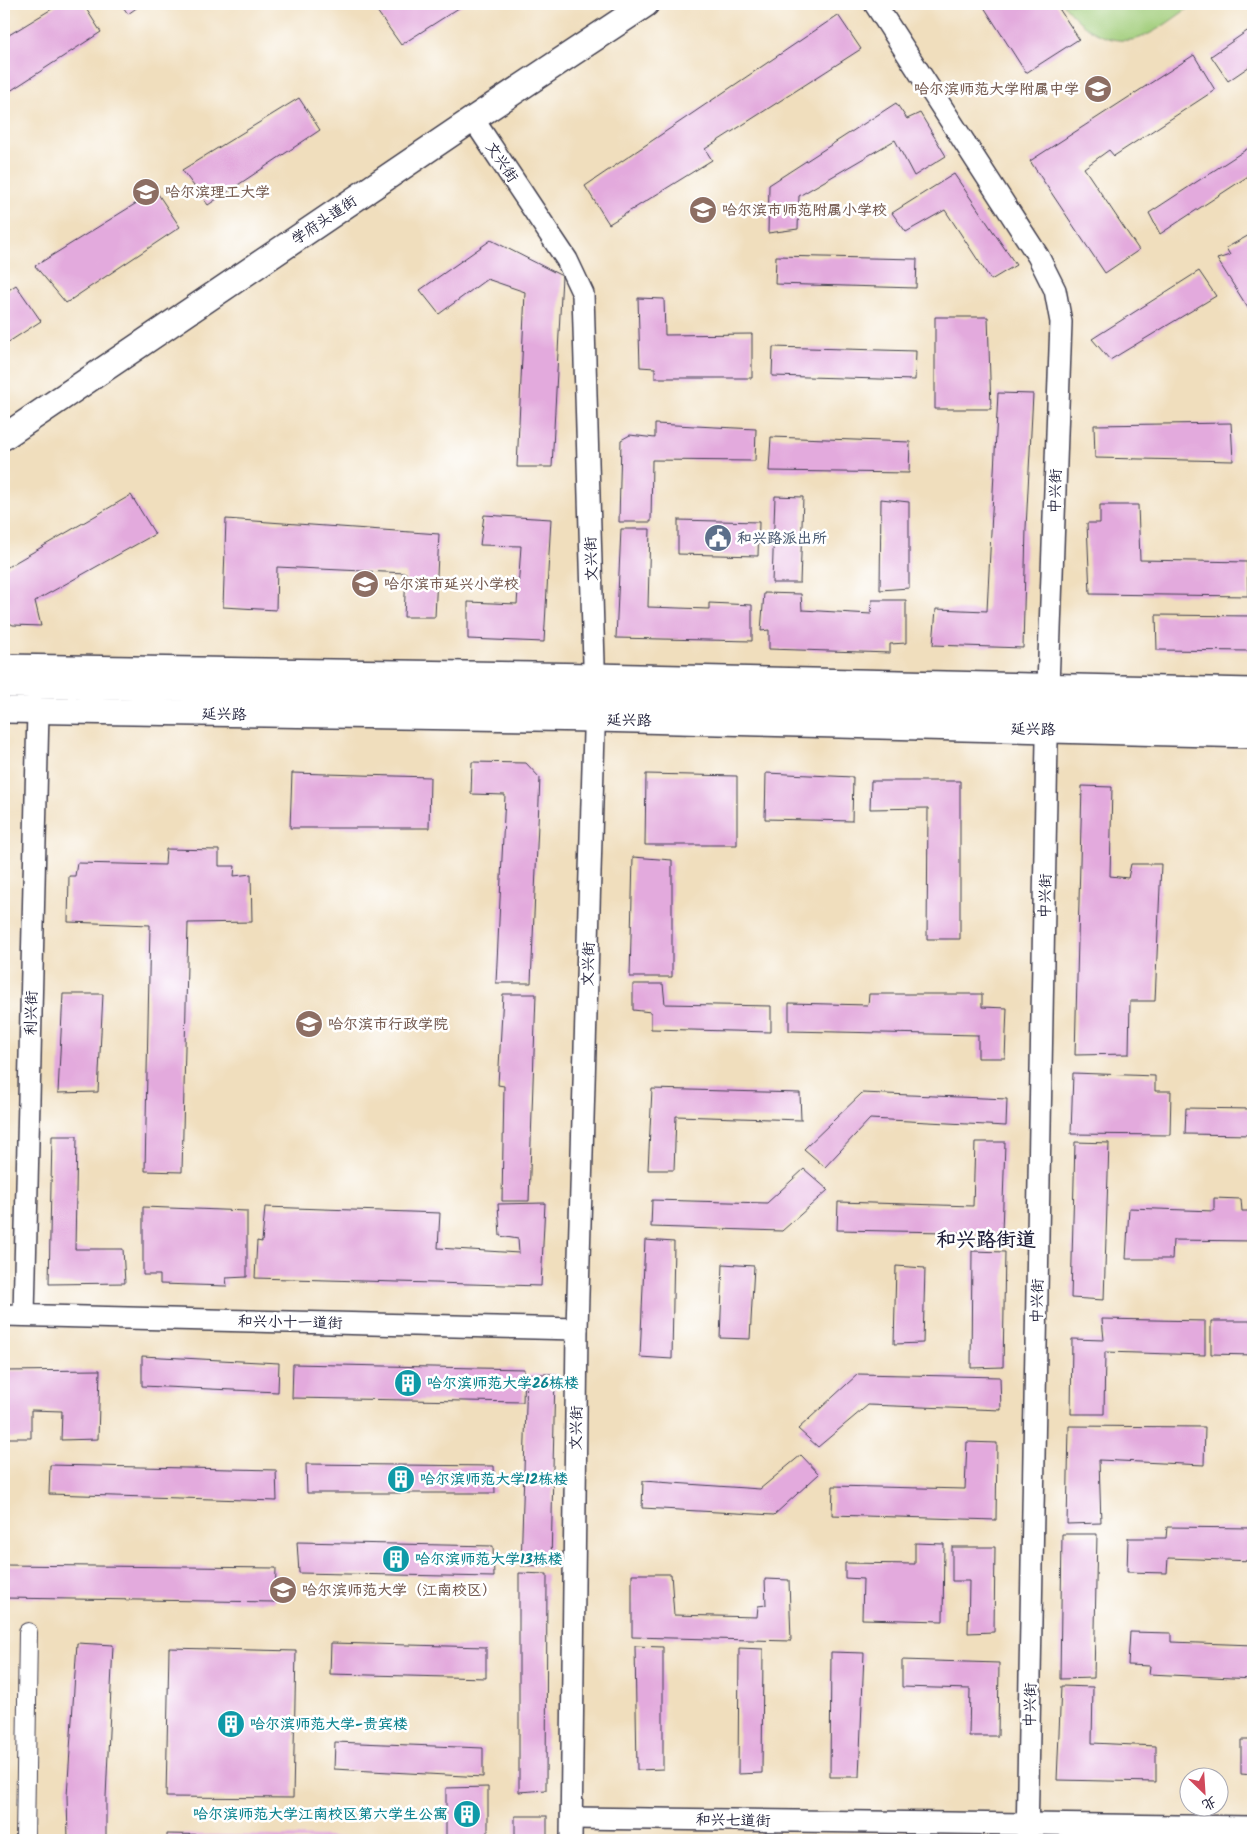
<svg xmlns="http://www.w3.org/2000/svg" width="1257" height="1844" font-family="Kalam,'LXGW WenKai TC',sans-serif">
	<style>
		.green { fill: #a2ce7b; stroke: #62785b }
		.building { fill: #e3aadd }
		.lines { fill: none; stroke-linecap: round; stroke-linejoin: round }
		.minor-casing { stroke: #413e4e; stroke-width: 20 }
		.tertiary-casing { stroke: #413e4e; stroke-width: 24 }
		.secondary-casing { stroke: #413e4e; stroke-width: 28 }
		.minor { stroke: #fff; stroke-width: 18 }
		.tertiary { stroke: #fff; stroke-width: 21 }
		.secondary { stroke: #fff; stroke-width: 25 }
		.labels { text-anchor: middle; stroke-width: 5; stroke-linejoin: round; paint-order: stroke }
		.education-label { font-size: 15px; font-weight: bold; fill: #785e54; stroke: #fff; text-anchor: start }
		.street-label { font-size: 15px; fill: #22223b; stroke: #fff }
		.service-label { font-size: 15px; font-weight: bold; fill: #4e5e75; stroke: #fff; text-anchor: start }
		.culture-label { font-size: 15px; font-weight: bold; fill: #0d838f; stroke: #fff; text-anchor: start }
		.district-label { font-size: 20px; font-weight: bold; fill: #22223b; stroke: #fff }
	</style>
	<rect width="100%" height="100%" fill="#fff"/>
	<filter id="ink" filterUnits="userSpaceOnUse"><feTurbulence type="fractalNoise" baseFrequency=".02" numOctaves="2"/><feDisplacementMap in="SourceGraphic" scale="10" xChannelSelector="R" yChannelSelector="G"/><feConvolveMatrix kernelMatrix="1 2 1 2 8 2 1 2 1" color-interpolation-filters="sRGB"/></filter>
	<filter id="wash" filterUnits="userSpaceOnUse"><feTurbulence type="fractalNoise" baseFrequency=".0096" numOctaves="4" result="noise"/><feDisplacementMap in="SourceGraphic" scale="20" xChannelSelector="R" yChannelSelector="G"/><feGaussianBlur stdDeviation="1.12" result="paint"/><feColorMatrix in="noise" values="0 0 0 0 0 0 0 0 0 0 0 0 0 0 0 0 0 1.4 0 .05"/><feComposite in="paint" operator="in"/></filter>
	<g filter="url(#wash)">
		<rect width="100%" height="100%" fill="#f0debd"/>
		<path class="green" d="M1063 4H1194C1178 15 1150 38 1131 40 1102 43 1080 25 1063 4Z"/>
		<g id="blocks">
			<g class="building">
				<path d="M60 4H83L101 32 4 95V38Z"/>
				<path d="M121 4H142L128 14Z"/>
				<path d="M388 4H465L401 45 377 11Z"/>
				<path d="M982 4H1056L1079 39 1026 73Z"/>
				<path d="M838 15 861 49 705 149 712 160 609 224 585 186Z"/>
				<path d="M1253 27V64L1228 81 1211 56Z"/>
				<path d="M1194 55 1215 90 1114 156 1109 150 1084 168 1139 250 1105 273 1030 161Z"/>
				<path d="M299 98 320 130 208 205 182 170Z"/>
				<path d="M896 103 907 119 920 113 946 156 914 176 895 140 799 196 798 229 768 233 769 185Z"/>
				<path d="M1253 145V173L1160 234 1149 213Z"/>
				<path d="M954 174 1016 265 991 280 945 210 906 232 892 213Z"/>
				<path d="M156 191 180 227 66 303 35 266Z"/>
				<path d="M1253 233V316L1217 259 1230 255 1226 248Z"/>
				<path d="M491 240 562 276 552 467H517L525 292 487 279 439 314 420 290Z"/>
				<path d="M776 256 917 259 916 288 775 284Z"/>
				<path d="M1199 271 1216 296 1110 360 1092 339Z"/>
				<path d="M16 285 41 321 4 345V293Z"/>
				<path d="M638 298 664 299 665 335 752 334V378H655V368L640 367Z"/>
				<path d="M935 317H988L991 409H935Z"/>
				<path d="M773 347 916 351 915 380 772 376Z"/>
				<path d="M998 393 1033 394 1026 528 1023 648 933 645 936 609 987 611Z"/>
				<path d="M1231 423 1233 461 1095 458 1094 425Z"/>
				<path d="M655 424 756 429 755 461 652 460 651 522H619L621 440 630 435 655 438Z"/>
				<path d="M771 437 910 442 909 473 769 471Z"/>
				<path d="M131 495 155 534 35 601 41 626 13 625 4 620V569Z"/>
				<path d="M775 496 803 497 800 583H772Z"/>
				<path d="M881 499 909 502V588L880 590Z"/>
				<path d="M1100 505H1138L1140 560 1247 562 1248 596 1090 594 1087 523H1100Z"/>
				<path d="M484 515 551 519 544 642 468 639V602L517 604 521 546 480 545Z"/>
				<path d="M226 519 439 534 435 617H404L406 573 277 567 276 610 223 607Z"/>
				<path d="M678 520 759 522 758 556 678 554Z"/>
				<path d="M621 529H650L648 607 709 609V603L752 605V641L616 638Z"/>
				<path d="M764 593 801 594 802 610 871 614 872 600H906V643L890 644V653L769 649V630L761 631Z"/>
				<path d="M1156 615 1253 616V651L1157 650Z"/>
				<path d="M472 762 526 763 540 778 531 983H496L505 795 471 794Z"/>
				<path d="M292 773 430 777 429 828H290Z"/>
				<path d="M766 773 853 777 852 821 765 819Z"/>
				<path d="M646 774 737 776V845H645Z"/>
				<path d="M871 781H960V939H927L928 808 870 809Z"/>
				<path d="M1082 786 1112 787 1110 876 1128 878 1131 864H1161L1155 1001H1130L1129 1054 1075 1055Z"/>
				<path d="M166 849 219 850V866H235L234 876 251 874 252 922 188 923 182 1172 145 1171 150 925 68 922 69 876H75L77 863 165 865Z"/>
				<path d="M633 857 672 860V977H630Z"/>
				<path d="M633 984H663L665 1004 771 1006V1032L651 1029V1012L633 1010Z"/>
				<path d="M63 994H103L98 1092 58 1093Z"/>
				<path d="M503 994H536L529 1201H502L504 1086 498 1085Z"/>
				<path d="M869 994H982V1007L1007 1008 1005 1058H978V1035L789 1031V1003L868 1005Z"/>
				<path d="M1073 1073 1155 1076V1091H1171L1170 1135 1071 1134Z"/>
				<path d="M652 1089 800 1093 801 1120 676 1116 674 1170H648Z"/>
				<path d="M862 1093 1007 1099 1006 1126 870 1119 825 1167 804 1149Z"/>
				<path d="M1186 1108 1253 1109V1135L1185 1134Z"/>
				<path d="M52 1136H77L75 1249H123L125 1283 49 1284Z"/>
				<path d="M975 1142H1005L1002 1233 837 1230 838 1202 973 1206Z"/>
				<path d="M1075 1142 1109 1143 1104 1300 1071 1298Z"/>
				<path d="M804 1169 828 1190 782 1231 651 1227 652 1200 767 1203Z"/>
				<path d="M1214 1198 1241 1199 1242 1211H1253V1241L1173 1240 1172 1259H1126L1129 1208 1214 1211Z"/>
				<path d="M545 1203 541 1286 255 1278 257 1241 262 1242 265 1207 440 1213 438 1248 519 1253 518 1239 500 1236 498 1204Z"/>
				<path d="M143 1207 247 1211V1277L226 1278 227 1286 160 1284V1275H143Z"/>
				<path d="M645 1240 674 1242 672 1359 640 1357Z"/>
				<path d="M972 1251 1005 1252 1003 1367 971 1368Z"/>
				<path d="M723 1264 754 1266 750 1339 720 1338Z"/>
				<path d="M896 1266 925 1268 923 1343 894 1344Z"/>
				<path d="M1102 1319 1205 1321V1355L1105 1352 1104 1414H1071L1072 1339 1104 1340Z"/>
				<path d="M1211 1321H1253V1355L1211 1354Z"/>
				<path d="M142 1356 279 1363 278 1392 142 1386Z"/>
				<path d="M293 1364 524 1369 523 1402 292 1398Z"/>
				<path d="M100 1370 98 1439 61 1440 62 1411 31 1410V1438H4V1371Z"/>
				<path d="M527 1374H555L551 1565 521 1566Z"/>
				<path d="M858 1374 1000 1377 1001 1410 868 1405 818 1447 798 1429Z"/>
				<path d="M1069 1426 1205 1427 1204 1465 1099 1460 1101 1523 1067 1524Z"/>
				<path d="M967 1442 997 1443 996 1520 832 1515 833 1486 965 1489Z"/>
				<path d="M801 1455 819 1474 774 1515 642 1508 643 1481 760 1489Z"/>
				<path d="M306 1464 494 1466 495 1493H307Z"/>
				<path d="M50 1465 276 1470 277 1501 49 1494Z"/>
				<path d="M1167 1527 1253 1528V1561L1168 1558 1167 1573 1127 1572 1128 1538H1166Z"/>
				<path d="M1062 1534H1097L1094 1678 1060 1679Z"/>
				<path d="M297 1542 493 1546 494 1577 299 1573Z"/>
				<path d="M915 1543 944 1544 943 1621 862 1619 863 1579 845 1578V1563L915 1564Z"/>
				<path d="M952 1547H995L994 1632 968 1633 969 1581H952Z"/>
				<path d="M4 1565 276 1568 275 1602 4 1598Z"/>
				<path d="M519 1573 547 1574 546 1790 519 1792Z"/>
				<path d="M632 1574H671L674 1615 757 1617 758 1606 766 1605 765 1579 789 1580 791 1641 632 1637Z"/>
				<path d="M1130 1632 1171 1633V1642L1253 1645V1679L1149 1674 1150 1666 1128 1665Z"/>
				<path d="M77 1643 113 1645 106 1797V1840H68L67 1796Z"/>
				<path d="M331 1643 486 1647V1678L330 1674Z"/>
				<path d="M635 1646 663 1647V1769L637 1770Z"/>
				<path d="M169 1648 296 1651 293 1798 166 1797Z"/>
				<path d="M739 1648 763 1649 762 1773 738 1774Z"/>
				<path d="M831 1652 864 1653 859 1777H830Z"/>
				<path d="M902 1660 999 1663 998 1736H969L970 1689 902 1687Z"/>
				<path d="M1061 1686 1093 1687 1092 1743 1156 1746V1782L1057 1780Z"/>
				<path d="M1241 1740H1253V1775L1241 1774Z"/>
				<path d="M335 1742 483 1748V1777L334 1769Z"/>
				<path d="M488 1787V1840H446V1788Z"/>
				<rect x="515" y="1816" width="32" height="24"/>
				<path d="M167 1834 387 1838V1840H167Z"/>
			</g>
		</g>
	</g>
	<g filter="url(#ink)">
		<use href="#blocks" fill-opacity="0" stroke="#413e4e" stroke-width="1"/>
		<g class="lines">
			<g class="minor-casing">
				<path id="minor" d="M25 1840 28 1632"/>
			</g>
			<g class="tertiary-casing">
				<g id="tertiary">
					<path d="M875 4 1038 256 1055 290 1061 322 1048 686 1027 1840"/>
					<path d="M473 119 567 260 583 294 595 697 577 1329 571 1840"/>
					<path d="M4 1315 577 1329"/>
					<path d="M24 1315 38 711"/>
					<path d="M572 1818 1253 1827"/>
				</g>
			</g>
			<g class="secondary-casing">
				<g id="secondary">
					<path d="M4 437 473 119 646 4"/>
					<path d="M4 667 595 676 1253 691"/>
					<path d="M4 685 837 701 1253 712"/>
					<path d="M4 710 595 719 1253 735"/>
				</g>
			</g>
			<use href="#minor" class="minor"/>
			<use href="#tertiary" class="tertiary"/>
			<use href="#secondary" class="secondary"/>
		</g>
	</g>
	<defs>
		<g id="school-disc" transform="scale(1.4375)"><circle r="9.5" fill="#8d6e63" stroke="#fff"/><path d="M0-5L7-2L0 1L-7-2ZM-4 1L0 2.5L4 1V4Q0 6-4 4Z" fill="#fff"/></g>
		<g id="university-disc" transform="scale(1.4375)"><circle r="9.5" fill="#8d6e63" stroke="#fff"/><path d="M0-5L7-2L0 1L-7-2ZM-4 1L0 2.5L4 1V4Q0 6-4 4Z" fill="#fff"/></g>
		<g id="civic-disc" transform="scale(1.4375)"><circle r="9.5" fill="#5c6f8a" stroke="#fff"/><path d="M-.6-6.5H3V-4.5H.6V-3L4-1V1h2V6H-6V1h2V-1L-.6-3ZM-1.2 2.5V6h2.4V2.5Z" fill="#fff"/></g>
		<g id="building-disc" transform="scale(1.4375)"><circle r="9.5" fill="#0f9aa8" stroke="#fff"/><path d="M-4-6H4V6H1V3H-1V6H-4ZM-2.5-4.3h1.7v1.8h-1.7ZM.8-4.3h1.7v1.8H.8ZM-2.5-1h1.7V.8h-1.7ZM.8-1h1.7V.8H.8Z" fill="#fff"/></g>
	</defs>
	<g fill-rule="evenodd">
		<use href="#school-disc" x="1098" y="89"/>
		<use href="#university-disc" x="146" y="192"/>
		<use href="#school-disc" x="703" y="210"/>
		<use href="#civic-disc" x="718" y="538"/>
		<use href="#school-disc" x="365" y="584"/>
		<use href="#university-disc" x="309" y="1024"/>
		<use href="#building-disc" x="408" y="1383"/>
		<use href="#building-disc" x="401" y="1479"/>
		<use href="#building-disc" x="396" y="1559"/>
		<use href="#university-disc" x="283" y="1590"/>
		<use href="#building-disc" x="231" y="1724"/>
		<use href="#building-disc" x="467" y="1814"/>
	</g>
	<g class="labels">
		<g class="education-label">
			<text x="1079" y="94" text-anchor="end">哈尔滨师范大学附属中学</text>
			<text x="165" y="197">哈尔滨理工大学</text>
			<text x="722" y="215">哈尔滨市师范附属小学校</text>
			<text x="384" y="589">哈尔滨市延兴小学校</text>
			<text x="328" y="1029">哈尔滨市行政学院</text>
			<text x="302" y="1595">哈尔滨师范大学（江南校区）</text>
		</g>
		<g class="street-label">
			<text transform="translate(502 162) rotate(56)" y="5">文兴街</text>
			<text transform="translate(324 220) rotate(-34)" y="5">学府头道街</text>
			<text transform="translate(1055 491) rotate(-88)" y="5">中兴街</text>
			<text transform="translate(591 559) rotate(-92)" y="5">文兴街</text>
			<text transform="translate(224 714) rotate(1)" y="5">延兴路</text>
			<text transform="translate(629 720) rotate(1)" y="5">延兴路</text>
			<text transform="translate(1033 729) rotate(1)" y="5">延兴路</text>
			<text transform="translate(1045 896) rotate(-89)" y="5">中兴街</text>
			<text transform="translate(588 964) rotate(-88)" y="5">文兴街</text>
			<text transform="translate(31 1013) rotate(-89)" y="5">利兴街</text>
			<text transform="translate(1037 1301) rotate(-89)" y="5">中兴街</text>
			<text transform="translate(290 1322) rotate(1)" y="5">和兴小十一道街</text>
			<text transform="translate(576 1428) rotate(-89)" y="5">文兴街</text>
			<text transform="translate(1030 1705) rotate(-89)" y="5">中兴街</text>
			<text transform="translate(733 1820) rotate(1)" y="5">和兴七道街</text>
		</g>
		<g class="service-label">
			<text x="737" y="543">和兴路派出所</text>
		</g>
		<g class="culture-label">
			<text x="427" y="1388">哈尔滨师范大学26栋楼</text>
			<text x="420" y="1484">哈尔滨师范大学12栋楼</text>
			<text x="415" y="1564">哈尔滨师范大学13栋楼</text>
			<text x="250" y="1729">哈尔滨师范大学-贵宾楼</text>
			<text x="448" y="1819" text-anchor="end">哈尔滨师范大学江南校区第六学生公寓</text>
		</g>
		<g class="district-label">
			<text x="986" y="1246">和兴路街道</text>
		</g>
	</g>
	<rect width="1257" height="1844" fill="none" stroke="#fff" stroke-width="20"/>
	<g transform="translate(1204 1792) rotate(155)"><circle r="24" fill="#ffffff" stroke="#a7a7b1"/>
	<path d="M0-4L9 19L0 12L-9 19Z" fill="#d1495b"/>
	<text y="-8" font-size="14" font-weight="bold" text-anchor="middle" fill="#22223b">北</text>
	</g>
</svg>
